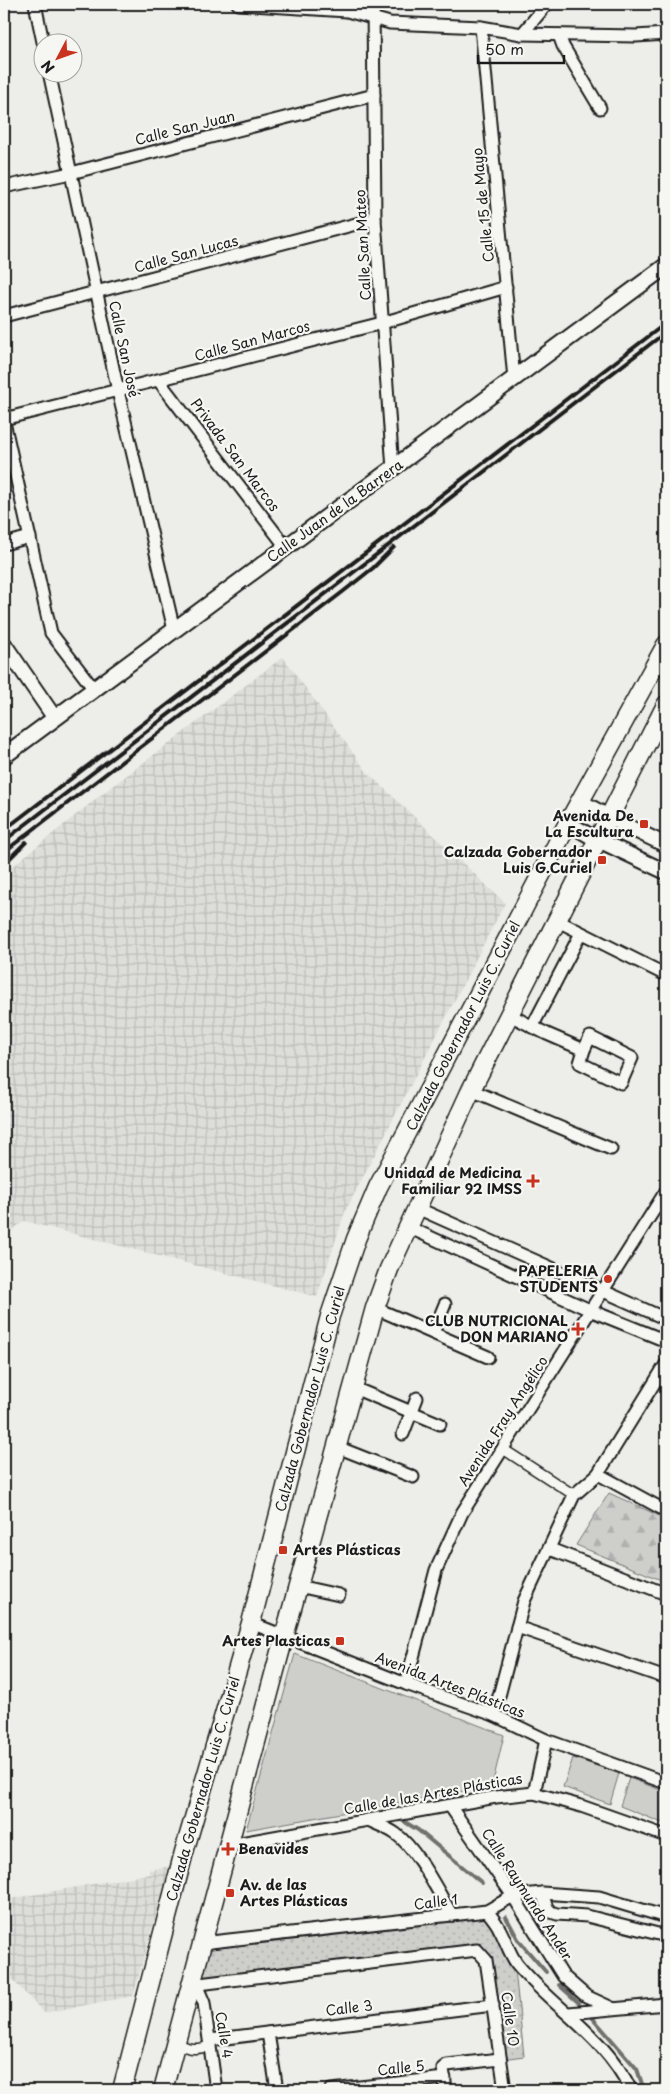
<svg xmlns="http://www.w3.org/2000/svg" width="670" height="2094" font-family="'Playpen Sans',sans-serif">
	<style>
		.industrial { fill: url(#industrial-grid) }
		.grass { fill: url(#grass-dots); stroke: #757574 }
		.forest { fill: url(#forest-firs); stroke: #757574 }
		.park { fill: url(#park-crowns); stroke: #757574 }
		.garden { fill: #cececb; stroke: #757574 }
		.lines { fill: none; stroke-linecap: round; stroke-linejoin: round }
		.stream { stroke: #6f6f6d; stroke-width: 4 }
		.pedestrian-casing { stroke: #1c1c1c; stroke-width: 12 }
		.minor-casing { stroke: #1c1c1c; stroke-width: 15 }
		.tertiary-casing { stroke: #1c1c1c; stroke-width: 18 }
		.secondary-casing { stroke: #1c1c1c; stroke-width: 19 }
		.primary-casing { stroke: #1c1c1c; stroke-width: 21 }
		.pedestrian { stroke: #f6f6f2; stroke-width: 9 }
		.minor { stroke: #f6f6f2; stroke-width: 11 }
		.tertiary { stroke: #f6f6f2; stroke-width: 14 }
		.secondary { stroke: #f6f6f2; stroke-width: 15 }
		.primary { stroke: #f6f6f2; stroke-width: 18 }
		.rail { stroke: #1c1c1c; stroke-width: 4 }
		.poi-dot { fill: #c8321e; stroke: #f6f6f2; stroke-width: 2 }
		.labels { text-anchor: middle; stroke-width: 4.5; stroke-linejoin: round; paint-order: stroke }
		.street-label { font-size: 14px; fill: #1c1c1c; stroke: #f6f6f2 }
		.poi-label { font-size: 14px; font-weight: bold; fill: #1c1c1c; stroke: #f6f6f2; text-anchor: end }
	</style>
	<defs>
		<pattern id="industrial-grid" width="8" height="8" patternUnits="userSpaceOnUse" patternTransform="scale(1.25)"><rect width="8" height="8" fill="#ddddda"/><path d="M0 4h8M4 0v8" fill="none" stroke="#bdbdba"/></pattern>
		<pattern id="grass-dots" width="8" height="8" patternUnits="userSpaceOnUse" patternTransform="scale(1.25)"><rect width="8" height="8" fill="#cececb"/><path d="M2 2h.1M6 6h.1" fill="none" stroke="#b0b0ae" stroke-width="1.8" stroke-linecap="round"/></pattern>
		<pattern id="forest-firs" width="22" height="20" patternUnits="userSpaceOnUse" patternTransform="scale(1.25)"><rect width="22" height="20" fill="#cececb"/><path d="M5 1l3.5 6h-7zM16 11l3.5 6h-7z" fill="#b0b0ae"/></pattern>
		<pattern id="park-crowns" width="20" height="18" patternUnits="userSpaceOnUse" patternTransform="scale(1.25)"><rect width="20" height="18" fill="#cececb"/><path d="M2 6a3 3 0 1 1 6 0M12 15a3 3 0 1 1 6 0" fill="none" stroke="#b0b0ae"/></pattern>
	</defs>
	<rect width="100%" height="100%" fill="#edede9"/>
	<filter id="ink" filterUnits="userSpaceOnUse"><feTurbulence type="fractalNoise" baseFrequency=".02" numOctaves="2"/><feDisplacementMap in="SourceGraphic" scale="10" xChannelSelector="R" yChannelSelector="G"/><feConvolveMatrix kernelMatrix="1 2 1 2 8 2 1 2 1" color-interpolation-filters="sRGB"/></filter>
	<g filter="url(#ink)">
		<g class="industrial">
			<path d="M283 657 367 772 505 903 345 1212 317 1297 24 1221 4 1237V873L102 794Z"/>
			<path d="M170 1866 133 1996 44 2013 4 1971V1900L149 1874V1870Z"/>
		</g>
		<path class="grass" d="M486 1913 498 1930 515 1970 524 2056 502 2059 490 1960 476 1948 203 1982 201 1957 203 1944Z"/>
		<path class="forest" d="M609 1493 666 1519V1582L576 1545Z"/>
		<path class="park" d="M445 2078 446 2090H394L393 2084Z"/>
		<g class="garden">
			<path d="M295 1654 504 1735 492 1786 246 1830Z"/>
			<path d="M573 1758 619 1773 610 1804 563 1787Z"/>
			<path d="M629 1778 666 1792 665 1824 620 1806Z"/>
		</g>
		<g class="lines">
			<g class="stream">
				<path d="M390 1803 393 1807"/>
				<path d="M400 1819 418 1830 482 1883"/>
				<path d="M506 1917 519 1941 546 1972"/>
				<path d="M559 1985 579 2003"/>
				<path d="M591 2016 637 2069 644 2090"/>
			</g>
			<g class="pedestrian-casing">
				<g id="pedestrian">
					<path d="M503 1449 574 1495"/>
					<path d="M176 2042C188 2050 196 2050 211 2046"/>
				</g>
			</g>
			<g class="minor-casing">
				<g id="minor">
					<path d="M35 4 43 42"/>
					<path d="M238 4 347 11 390 23 481 27 522 34 636 36 666 34"/>
					<path d="M373 4 375 219 393 469"/>
					<path d="M481 27 514 379"/>
					<path d="M522 34 547 4"/>
					<path d="M559 35 563 46 600 108"/>
					<path d="M49 72 118 391 174 630"/>
					<path d="M4 187 71 173 374 95"/>
					<path d="M4 316 375 219"/>
					<path d="M159 381 286 547"/>
					<path d="M4 419 382 323 506 287"/>
					<path d="M4 422 51 633 93 688"/>
					<path d="M4 544 30 537"/>
					<path d="M558 921 666 975"/>
					<path d="M508 1014 547 1034 584 1050 580 1063 621 1083 632 1058 590 1037 584 1050"/>
					<path d="M532 1027 581 933"/>
					<path d="M471 1090 611 1149"/>
					<path d="M417 1208 666 1319"/>
					<path d="M408 1227 592 1311 666 1341"/>
					<path d="M375 1308 488 1357"/>
					<path d="M433 1333 445 1304"/>
					<path d="M354 1388 440 1424"/>
					<path d="M403 1434 417 1398"/>
					<path d="M337 1447 413 1477"/>
					<path d="M598 1474 666 1511"/>
					<path d="M550 1549 666 1594"/>
					<path d="M298 1586 339 1595"/>
					<path d="M251 1623 406 1684 494 1715 546 1740 666 1783"/>
					<path d="M517 1627 666 1678"/>
					<path d="M406 1684 436 1570 462 1513 666 1191"/>
					<path d="M494 1715 524 1601 574 1495 598 1474 666 1364"/>
					<path d="M534 1793 546 1740"/>
					<path d="M450 1806 513 1896 563 1976 586 1996 612 2008"/>
					<path d="M368 1820C377 1824 388 1828 396 1834 417 1849 438 1892 452 1915"/>
					<path d="M229 1845 496 1797 534 1793 581 1806 666 1836"/>
					<path d="M542 1893 547 1908 551 1912 557 1914 587 1916 666 1936"/>
					<path d="M487 1911C492 1917 497 1923 500 1930 506 1941 509 1953 517 1964 554 2009 604 2035 631 2090"/>
					<path d="M202 1943 487 1911 513 1896 542 1893 599 1897 666 1917"/>
					<path d="M196 1984 204 2003 216 2090"/>
					<path d="M191 1985 477 1950 486 1960 505 2090"/>
					<path d="M569 2013 666 2004"/>
					<path d="M268 2033 277 2090"/>
					<path d="M210 2040 493 2005"/>
					<path d="M331 2090 445 2078"/>
					<path d="M446 2090 443 2068 447 2065 500 2059"/>
				</g>
			</g>
			<g class="tertiary-casing">
				<g id="tertiary">
					<path d="M4 644 54 717"/>
					<path d="M581 802 610 818 666 845"/>
					<path d="M568 823 592 837 666 872"/>
				</g>
			</g>
			<g class="secondary-casing">
				<path id="secondary" d="M4 756 666 266"/>
			</g>
			<g class="primary-casing">
				<g id="primary">
					<path d="M122 2090 184 1852 251 1623 330 1316 356 1239 378 1187 568 823 666 645"/>
					<path d="M163 2090 284 1637 375 1308 389 1269 471 1090 666 705"/>
				</g>
			</g>
			<use href="#pedestrian" class="pedestrian"/>
			<use href="#minor" class="minor"/>
			<use href="#tertiary" class="tertiary"/>
			<use href="#secondary" class="secondary"/>
			<use href="#primary" class="primary"/>
			<g class="rail">
				<path d="M4 830 666 323"/>
				<path d="M4 841 666 332"/>
				<path d="M4 852 344 591 373 568 394 547"/>
				<path d="M4 864 26 842"/>
			</g>
		</g>
	</g>
	<g class="poi-dot">
		<rect x="639" y="819" width="10" height="10" rx="2.5"/>
		<rect x="597" y="855" width="10" height="10" rx="2.5"/>
		<path d="M530.5 1173.5h5v5h5v5h-5v5h-5v-5h-5v-5h5z"/>
		<circle cx="608" cy="1279" r="5"/>
		<path d="M575.5 1321.5h5v5h5v5h-5v5h-5v-5h-5v-5h5z"/>
		<rect x="278" y="1545" width="10" height="10" rx="2.5"/>
		<rect x="335" y="1636" width="10" height="10" rx="2.5"/>
		<path d="M225.5 1841.5h5v5h5v5h-5v5h-5v-5h-5v-5h5z"/>
		<rect x="225" y="1888" width="10" height="10" rx="2.5"/>
	</g>
	<g class="labels">
		<g class="street-label">
			<text transform="translate(185 128) rotate(-14)" y="5">Calle San Juan</text>
			<text transform="translate(483 205) rotate(-96)" y="5">Calle 15 de Mayo</text>
			<text transform="translate(363 245) rotate(-93)" y="5">Calle San Mateo</text>
			<text transform="translate(186 254) rotate(-15)" y="5">Calle San Lucas</text>
			<text transform="translate(252 341) rotate(-15)" y="5">Calle San Marcos</text>
			<text transform="translate(124 349) rotate(78)" y="5">Calle San José</text>
			<text transform="translate(235 455) rotate(53)" y="5">Privada San Marcos</text>
			<text transform="translate(335 511) rotate(-36)" y="5">Calle Juan de la Barrera</text>
			<text transform="translate(463 1026) rotate(-63)" y="5">Calzada Gobernador Luis C. Curiel</text>
			<text transform="translate(310 1399) rotate(-75)" y="5">Calzada Gobernador Luis C. Curiel</text>
			<text transform="translate(503 1421) rotate(-57)" y="5">Avenida Fray Angélico</text>
			<text transform="translate(450 1685) rotate(21)" y="5">Avenida Artes Plásticas</text>
			<text transform="translate(203 1789) rotate(-74)" y="5">Calzada Gobernador Luis C. Curiel</text>
			<text transform="translate(433 1794) rotate(-10)" y="5">Calle de las Artes Plásticas</text>
			<text transform="translate(527 1894) rotate(57)" y="5">Calle Raymundo Ander</text>
			<text transform="translate(436 1902) rotate(-7)" y="5">Calle 1</text>
			<text transform="translate(349 2008) rotate(-7)" y="5">Calle 3</text>
			<text transform="translate(510 2019) rotate(82)" y="5">Calle 10</text>
			<text transform="translate(224 2035) rotate(81)" y="5">Calle 4</text>
			<text transform="translate(401 2068) rotate(-6)" y="5">Calle 5</text>
		</g>
		<g class="poi-label">
			<text x="634" y="821">Avenida De<tspan x="634" dy="16">La Escultura</tspan></text>
			<text x="592" y="857">Calzada Gobernador<tspan x="592" dy="16">Luis G.Curiel</tspan></text>
			<text x="522" y="1178">Unidad de Medicina<tspan x="522" dy="16">Familiar 92 IMSS</tspan></text>
			<text x="598" y="1276">PAPELERIA<tspan x="598" dy="16">STUDENTS</tspan></text>
			<text x="568" y="1326">CLUB NUTRICIONAL<tspan x="568" dy="16">DON MARIANO</tspan></text>
			<text x="293" y="1555" text-anchor="start">Artes Plásticas</text>
			<text x="330" y="1646">Artes Plasticas</text>
			<text x="238" y="1854" text-anchor="start">Benavides</text>
			<text x="240" y="1890" text-anchor="start">Av. de las<tspan x="240" dy="16">Artes Plásticas</tspan></text>
		</g>
	</g>
	<rect width="670" height="2094" fill="none" stroke="#f6f6f2" stroke-width="20"/>
	<rect x="10" y="10" width="650" height="2074" fill="none" stroke="#1c1c1c" stroke-width="2" filter="url(#ink)"/>
	<g transform="translate(58 58) rotate(229)"><circle r="24" fill="#f6f6f2" stroke="#9f9f9c"/>
	<path d="M0-4L9 19L0 12L-9 19Z" fill="#c8321e"/>
	<text y="-8" font-size="14" font-weight="bold" text-anchor="middle" fill="#1c1c1c">N</text>
	</g>
	<path d="M478 55v8h86v-8" fill="none" stroke="#1c1c1c" stroke-width="2.5"/>
	<text x="485" y="55" font-size="15" fill="#1c1c1c" stroke="#f6f6f2" stroke-width="4" paint-order="stroke">50 m</text>
</svg>
